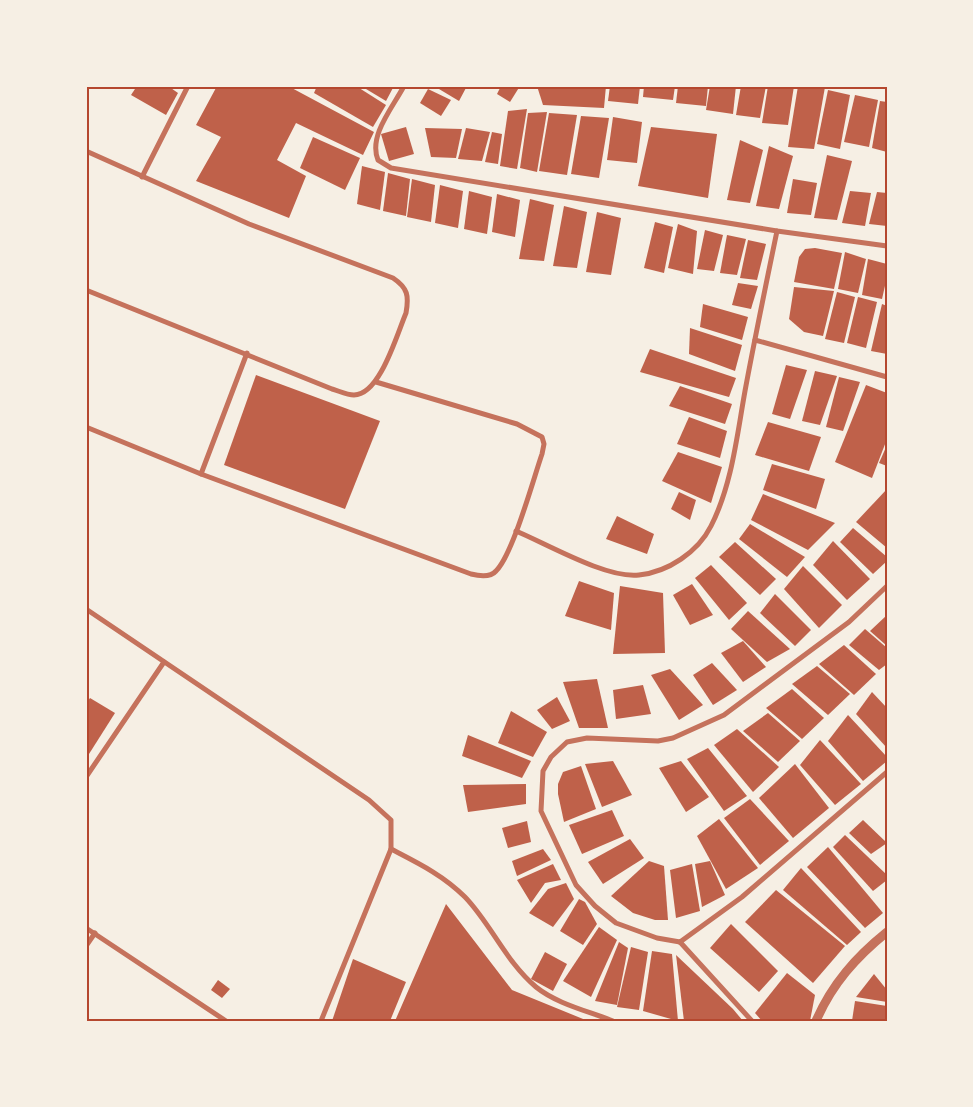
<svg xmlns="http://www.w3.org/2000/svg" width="973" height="1107" font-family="'Alegreya Sans',sans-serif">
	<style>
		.building { fill: #bf614a }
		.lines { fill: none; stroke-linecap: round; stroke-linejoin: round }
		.minor { stroke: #c5725c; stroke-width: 5 }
		.tertiary { stroke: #c5725c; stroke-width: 9 }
		.neatline { fill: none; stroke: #b5482f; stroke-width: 2 }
	</style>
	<rect width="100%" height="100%" fill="#f6efe4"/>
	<g class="building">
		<path d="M137 86H168L178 93 166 115 131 95Z"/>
		<path d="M217 86H288L374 132 363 155 296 123 277 160 306 176 289 218 196 181 221 137 196 125Z"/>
		<path d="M317 86H356L386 105 373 127 314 93Z"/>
		<path d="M361 86H394L386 101Z"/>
		<path d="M434 86H467L459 101Z"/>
		<path d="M501 86H520L510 102 497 94Z"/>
		<path d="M537 86H606L604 108 543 105Z"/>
		<path d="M610 86H640L638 104 608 101Z"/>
		<path d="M644 86H675L673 100 643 97Z"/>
		<path d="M678 86H708L706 106 676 103Z"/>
		<path d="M710 86H736L733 114 706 110Z"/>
		<path d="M741 86H766L760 118 736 115Z"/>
		<path d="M768 86H794L788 125 762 123Z"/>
		<path d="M798 86 825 87 814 149 788 147Z"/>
		<path d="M428 89 451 100 441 116 420 103Z"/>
		<path d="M828 90 850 95 840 149 817 144Z"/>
		<path d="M855 95 878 100 869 147 844 142Z"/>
		<path d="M880 101 887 102V152L872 148Z"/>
		<path d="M527 109 517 169 500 166 508 111Z"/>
		<path d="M547 112 537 172 520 168 528 113Z"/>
		<path d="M549 113 577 115 567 175 539 171Z"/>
		<path d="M581 116 609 118 599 178 571 174Z"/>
		<path d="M613 117 642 122 637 163 607 160Z"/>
		<path d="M406 127 414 154 389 161 381 134Z"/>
		<path d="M651 127 717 134 708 198 638 186Z"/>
		<path d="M425 128 462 129 456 158 431 157Z"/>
		<path d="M466 128 490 132 482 161 458 159Z"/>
		<path d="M492 132 502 134 498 164 485 162Z"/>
		<path d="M313 137 360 158 345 190 300 168Z"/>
		<path d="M740 140 763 150 750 203 727 200Z"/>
		<path d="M769 146 793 156 779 209 756 206Z"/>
		<path d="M827 155 852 161 837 220 814 218Z"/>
		<path d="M362 166 385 172 380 210 357 204Z"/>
		<path d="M388 173 410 179 406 216 383 211Z"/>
		<path d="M412 179 435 185 431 222 407 217Z"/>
		<path d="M793 179 817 183 811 215 787 213Z"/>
		<path d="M440 185 463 191 458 228 435 223Z"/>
		<path d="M469 191 492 197 487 234 464 229Z"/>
		<path d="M850 191 871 193 865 226 842 223Z"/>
		<path d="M877 192 887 193V226L869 224Z"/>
		<path d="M497 194 520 200 515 237 492 232Z"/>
		<path d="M530 199 554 205 544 261 519 259Z"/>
		<path d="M564 206 587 212 577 268 553 266Z"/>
		<path d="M597 212 621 218 611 275 586 272Z"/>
		<path d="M655 222 673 227 664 273 644 268Z"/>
		<path d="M678 224 697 231 693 274 668 268Z"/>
		<path d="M705 230 723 235 714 271 697 269Z"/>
		<path d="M727 235 746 239 737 275 720 273Z"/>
		<path d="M748 240 766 244 757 280 740 278Z"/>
		<path d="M815 248 842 253 834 289 794 282 799 257 805 249Z"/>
		<path d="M845 252 866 259 858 293 838 289Z"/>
		<path d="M868 259 887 264V277L882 299 862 295Z"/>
		<path d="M738 283 758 286 751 309 732 305Z"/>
		<path d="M794 287 834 291 823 336 804 332 789 319Z"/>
		<path d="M837 292 855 297 844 343 825 339Z"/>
		<path d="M858 297 877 302 866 348 847 343Z"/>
		<path d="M703 304 748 317 742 340 700 327Z"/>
		<path d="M882 304 887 306V354L871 351Z"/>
		<path d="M690 328 742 345 735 371 689 354Z"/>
		<path d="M650 349 736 378 729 397 640 372Z"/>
		<path d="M786 365 807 370 790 419 772 414Z"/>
		<path d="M815 371 837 376 820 425 802 421Z"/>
		<path d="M256 375 380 421 345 509 224 465Z"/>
		<path d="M839 377 860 382 843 431 826 427Z"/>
		<path d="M866 385 887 393V439L872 478 835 462Z"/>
		<path d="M680 386 732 404 725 424 669 406Z"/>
		<path d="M689 417 727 431 720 458 677 444Z"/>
		<path d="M768 422 821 437 809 471 755 455Z"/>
		<path d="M887 445V466L879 463Z"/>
		<path d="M678 452 722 467 711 503 662 481Z"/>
		<path d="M772 464 825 479 816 509 763 490Z"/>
		<path d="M887 489V548L856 522Z"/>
		<path d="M679 492 696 500 690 520 671 509Z"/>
		<path d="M763 494 835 523 808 550 751 520Z"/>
		<path d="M617 516 654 534 647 554 606 539Z"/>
		<path d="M750 524 805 557 787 577 739 539Z"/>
		<path d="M853 528 887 557V561L873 574 840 542Z"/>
		<path d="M833 541 870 579 847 600 813 565Z"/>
		<path d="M735 542 776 579 760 595 719 557Z"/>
		<path d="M711 565 747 603 729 620 695 578Z"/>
		<path d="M803 566 842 605 819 628 784 589Z"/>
		<path d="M579 581 614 593 611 630 565 616Z"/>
		<path d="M692 584 713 615 690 625 673 595Z"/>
		<path d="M620 586 663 593 665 653 613 654Z"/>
		<path d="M775 594 811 630 795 646 760 613Z"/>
		<path d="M748 611 790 649 767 662 731 629Z"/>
		<path d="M887 615V646L870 631Z"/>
		<path d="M865 629 887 648V664L879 670 849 645Z"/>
		<path d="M743 641 766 667 743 682 721 653Z"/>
		<path d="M844 645 876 674 854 695 819 664Z"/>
		<path d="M712 663 737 690 713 705 693 675Z"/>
		<path d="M817 666 850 694 828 715 792 684Z"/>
		<path d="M670 669 703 705 679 720 651 675Z"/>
		<path d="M597 679 608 728H579L563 682Z"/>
		<path d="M643 685 651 714 616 719 613 690Z"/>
		<path d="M792 689 824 718 802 739 766 708Z"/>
		<path d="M872 692 887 708V748L856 714Z"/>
		<path d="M557 697 570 721 552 729 537 710Z"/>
		<path d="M90 698 115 713 89 754 86 752V704Z"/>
		<path d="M511 711 547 732 533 757 498 743Z"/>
		<path d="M768 713 800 741 778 762 743 731Z"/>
		<path d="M848 715 887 757V761L863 781 828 741Z"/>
		<path d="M737 729 779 767 753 792 714 745Z"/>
		<path d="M468 735 531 761 522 778 462 756Z"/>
		<path d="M820 740 861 784 835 805 800 765Z"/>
		<path d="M708 748 747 796 724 811 687 759Z"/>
		<path d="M613 761 632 795 602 807 585 764Z"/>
		<path d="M681 761 709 797 686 812 659 768Z"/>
		<path d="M795 764 829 808 793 838 759 798Z"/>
		<path d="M581 766 596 809 564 822 558 794V784L563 772Z"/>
		<path d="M526 784V804L468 812 463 785Z"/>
		<path d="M750 799 789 841 760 865 724 818Z"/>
		<path d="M612 810 624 836 582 854 569 825Z"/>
		<path d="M719 819 758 868 726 889 697 836Z"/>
		<path d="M863 820 887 843 871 854 849 833Z"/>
		<path d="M527 821 531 842 508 848 502 828Z"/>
		<path d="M845 835 887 875V880L873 891 833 847Z"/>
		<path d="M630 839 644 858 603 884 588 862Z"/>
		<path d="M828 847 883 913 865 928 807 867Z"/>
		<path d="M543 849 551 860 517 876 512 861Z"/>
		<path d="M649 861 664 866 668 920H655L633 913 611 896Z"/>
		<path d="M710 861 725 895 702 907 695 864Z"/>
		<path d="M553 864 561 880 545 883 531 903 517 880Z"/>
		<path d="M692 864 700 911 676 918 670 870Z"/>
		<path d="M801 868 861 932 847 945 783 890Z"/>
		<path d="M566 883 574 899 553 927 529 913 548 889Z"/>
		<path d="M776 890 845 946 813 983 745 922Z"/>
		<path d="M579 899 585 902 597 924 583 945 560 931Z"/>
		<path d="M446 904 512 990 588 1021H395Z"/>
		<path d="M731 924 778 971 759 992 710 948Z"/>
		<path d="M599 927 617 940 591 997 563 981Z"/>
		<path d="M619 942 628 948 617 1005 595 1001Z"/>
		<path d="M631 947 648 952 639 1010 617 1007Z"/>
		<path d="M652 951 672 954 678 1021 643 1011Z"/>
		<path d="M545 952 567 964 553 991 531 979Z"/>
		<path d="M676 955 733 1009 743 1021H684Z"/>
		<path d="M353 959 406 982 390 1021H332Z"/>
		<path d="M787 973 815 995 810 1021H762L755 1013Z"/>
		<path d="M874 974 887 990V1002L856 997Z"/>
		<path d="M218 980 230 989 222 998 211 990Z"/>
		<path d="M855 1001 887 1006V1021H852Z"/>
	</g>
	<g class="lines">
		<g class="minor">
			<path d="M404 86C393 107 368 136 378 160L391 168 777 231 887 246"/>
			<path d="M86 151 249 224 393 278C408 288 409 296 406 313 397 334 380 395 354 395 347 395 339 391 332 389L86 290"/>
			<path d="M142 177 188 86"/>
			<path d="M755 340 887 377"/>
			<path d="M86 427 201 474 471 574C479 576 490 578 496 571 513 554 533 480 542 454L544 444 542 437 517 424 376 382"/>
			<path d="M201 474 247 353"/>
			<path d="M516 531C547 544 607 579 639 575 668 572 698 552 711 526 732 485 737 435 745 391 755 337 766 284 777 231"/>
			<path d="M86 609 369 800 391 820V849L321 1021"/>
			<path d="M86 777 164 662"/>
			<path d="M391 849C418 863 443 875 465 897 491 924 506 962 536 987 557 1004 588 1011 613 1021"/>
			<path d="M86 928 226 1021"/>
			<path d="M680 942 657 938 616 923 595 906 576 885 541 811 543 771 551 757 567 742 587 738 658 741 673 738 724 715 849 622 887 586"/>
			<path d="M680 942 742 897 887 772"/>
			<path d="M680 942 752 1021"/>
			<path d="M86 946 95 933"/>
		</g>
		<path class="tertiary" d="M816 1021C832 984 856 957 887 932"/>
	</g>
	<rect width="973" height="1107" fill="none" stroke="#f6efe4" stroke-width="175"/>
	<rect x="88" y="88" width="798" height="932" class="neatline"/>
</svg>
